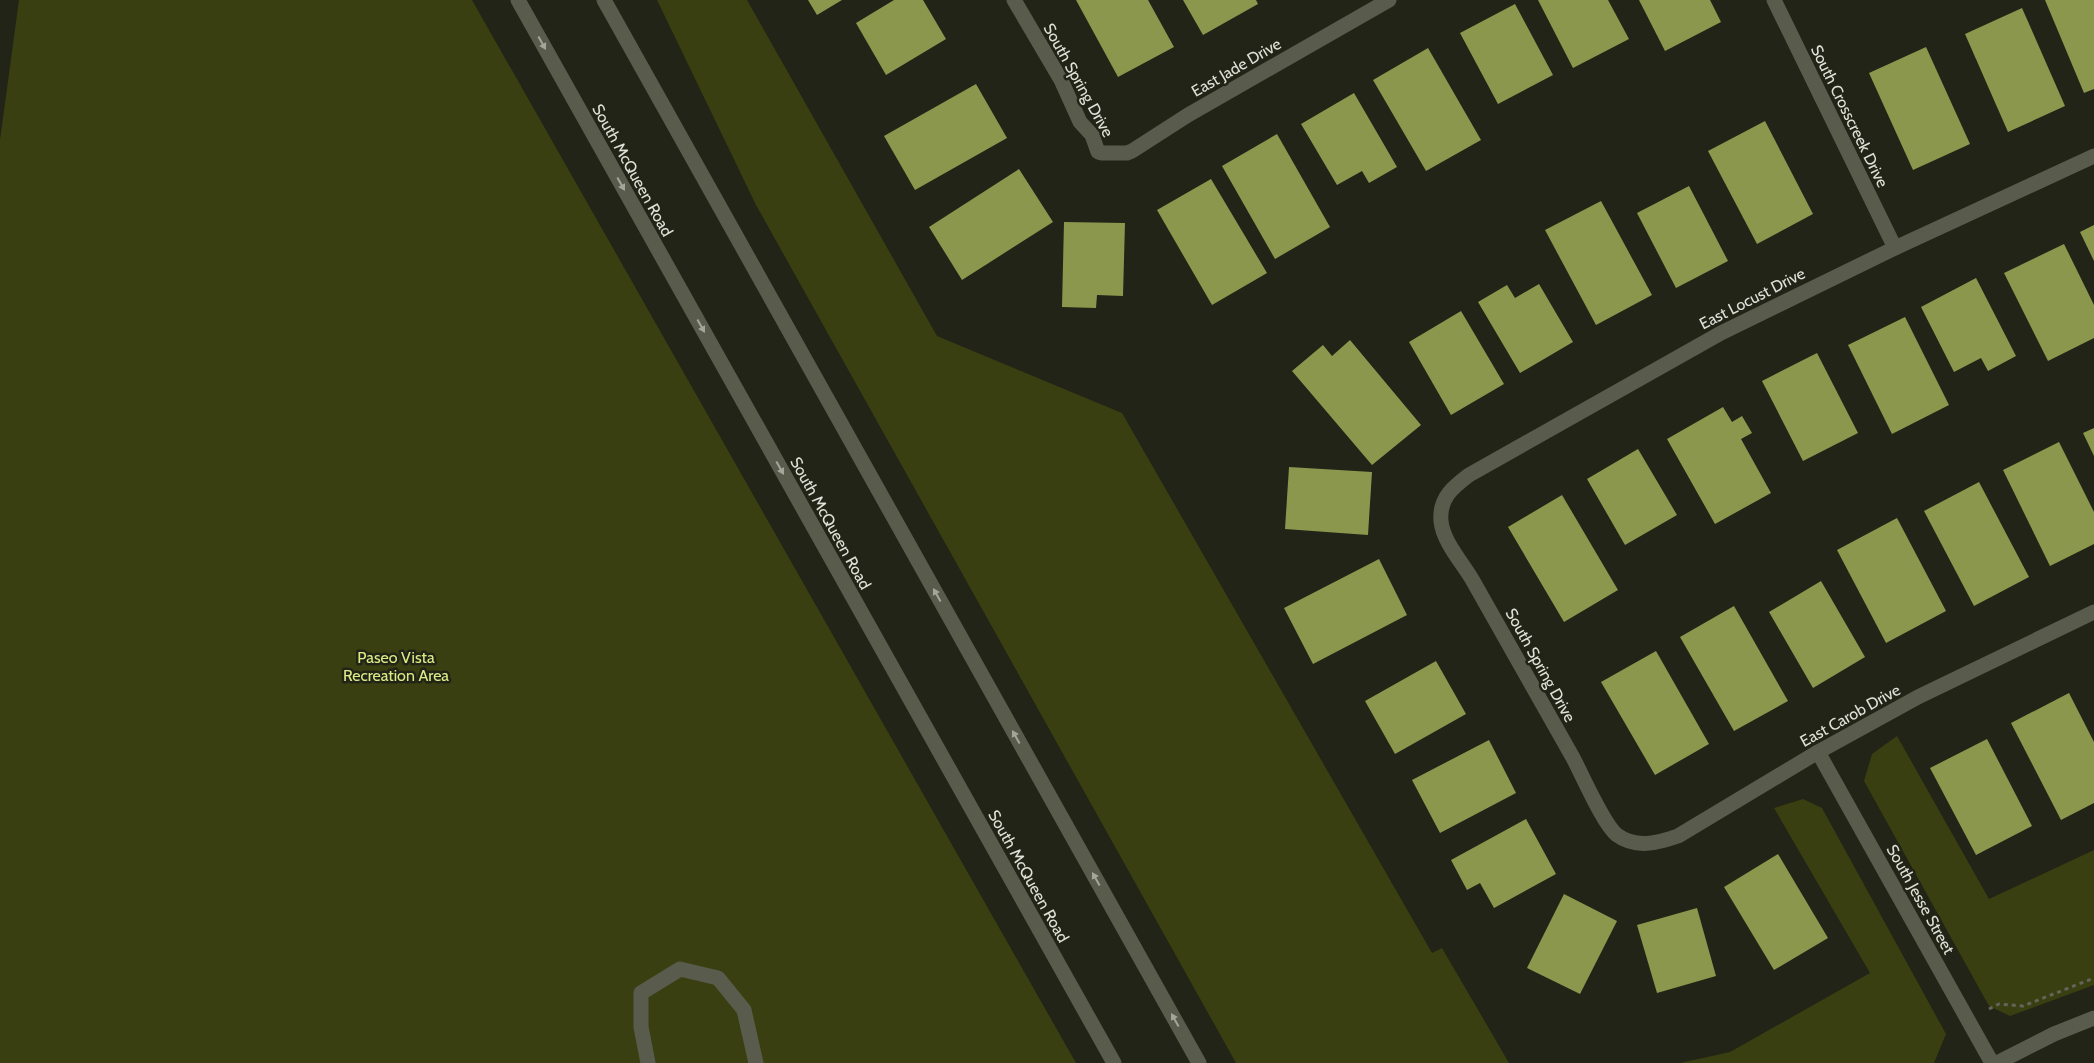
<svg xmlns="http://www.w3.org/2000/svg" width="2094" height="1063" font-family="Cabin,sans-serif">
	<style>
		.green { fill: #3a3f11 }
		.building { fill: #8c974e }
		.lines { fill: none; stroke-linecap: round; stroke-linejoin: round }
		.path { stroke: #626559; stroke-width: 3; stroke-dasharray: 4 4; stroke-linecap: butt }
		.lane { stroke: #595c4c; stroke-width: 15 }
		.street { stroke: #595c4c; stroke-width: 15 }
		.secondary { stroke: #595c4c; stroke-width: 15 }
		.oneway { fill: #a3a69a }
		.labels { text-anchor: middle; stroke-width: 5; stroke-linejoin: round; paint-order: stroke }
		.street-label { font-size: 16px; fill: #e0e2d9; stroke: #212416 }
		.park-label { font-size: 16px; fill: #dcec85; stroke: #212416 }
	</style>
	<rect width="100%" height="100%" fill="#212416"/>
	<g class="green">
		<path d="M19 0H472L1076 1063H0V140Z"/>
		<path d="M657 0H747L937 336 1122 413 1432 953 1442 948 1509 1063H1236L756 205Z"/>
		<path d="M1897 736 1989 899 2094 850V985L2010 1016 1989 1006 1864 781 1872 754Z"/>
		<path d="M1803 799 1822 808 1946 1034 1934 1063H1680L1730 1052 1870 973 1774 808Z"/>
	</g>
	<g class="building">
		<path d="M808 0H842L817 15Z"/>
		<path d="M894 0H923L946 39 886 75 856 23Z"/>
		<path d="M1076 0H1148L1174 47 1118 77Z"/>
		<path d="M1183 0H1256L1258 4 1203 35Z"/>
		<path d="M1538 0H1608L1629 39 1573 68Z"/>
		<path d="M1639 0H1710L1721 22 1665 51Z"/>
		<path d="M2045 0H2094V89L2084 93Z"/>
		<path d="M1515 4 1553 75 1498 104 1460 33Z"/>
		<path d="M2022 8 2065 106 2008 132 1965 34Z"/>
		<path d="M1926 47 1970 144 1913 170 1869 73Z"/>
		<path d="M1428 48 1481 140 1426 171 1373 80Z"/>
		<path d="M976 84 1007 138 915 190 884 136Z"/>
		<path d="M1354 93 1397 167 1369 183 1362 171 1337 185 1301 124Z"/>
		<path d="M1765 121 1813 214 1757 244 1708 151Z"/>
		<path d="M1277 134 1330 227 1275 259 1222 166Z"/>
		<path d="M1019 169 1053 222 962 280 929 227Z"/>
		<path d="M1211 179 1267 273 1212 305 1157 210Z"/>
		<path d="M1689 186 1728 261 1676 288 1637 213Z"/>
		<path d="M1601 201 1652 295 1596 325 1545 230Z"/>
		<path d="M1064 222 1125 223 1123 296 1097 295 1096 308 1062 307Z"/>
		<path d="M2094 225V261L2080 232Z"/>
		<path d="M2064 244 2094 305V338L2048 361 2004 273Z"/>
		<path d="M1976 278 2016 356 1988 371 1981 358 1954 372 1921 307Z"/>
		<path d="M1539 284 1573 342 1520 373 1478 302 1507 285 1515 298Z"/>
		<path d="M1461 311 1504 384 1451 415 1409 342Z"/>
		<path d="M1905 317 1949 405 1892 434 1848 345Z"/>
		<path d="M1350 340 1421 425 1372 465 1292 371 1323 345 1332 356Z"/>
		<path d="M1817 353 1858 433 1803 461 1762 381Z"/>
		<path d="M1723 407 1732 422 1742 416 1752 433 1741 439 1771 493 1715 524 1667 439Z"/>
		<path d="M2094 428V456L2083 433Z"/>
		<path d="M2059 442 2094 512V544L2050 566 2003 470Z"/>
		<path d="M1638 449 1677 515 1625 545 1587 479Z"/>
		<path d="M1289 467 1372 472 1368 535 1285 529Z"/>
		<path d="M1979 482 2029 577 1974 606 1924 511Z"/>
		<path d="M1562 495 1618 590 1564 622 1508 527Z"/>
		<path d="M1897 518 1946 611 1886 643 1837 550Z"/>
		<path d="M1379 559 1407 615 1313 664 1284 608Z"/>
		<path d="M1821 581 1865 657 1813 688 1769 612Z"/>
		<path d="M1734 606 1788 701 1734 731 1680 637Z"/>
		<path d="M1656 651 1709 744 1655 775 1601 682Z"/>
		<path d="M1436 661 1466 714 1395 754 1365 701Z"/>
		<path d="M2069 693 2094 742V803L2061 820 2011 723Z"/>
		<path d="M1987 739 2032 826 1976 855 1930 768Z"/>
		<path d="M1489 740 1516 793 1440 833 1412 780Z"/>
		<path d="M1526 819 1556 874 1494 908 1480 883 1467 890 1451 860Z"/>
		<path d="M1778 854 1828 938 1774 970 1724 887Z"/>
		<path d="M1564 894 1617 921 1580 994 1527 968Z"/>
		<path d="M1697 908 1716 976 1657 993 1637 925Z"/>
	</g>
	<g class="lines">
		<path class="path" d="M1989 1009 1999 1004 2023 1006 2094 978"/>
		<path class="lane" d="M648 1063 641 1027V993L680 969 718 978 744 1010 756 1063"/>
		<g class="street">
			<path d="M1014 0 1061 80 1080 122 1092 135 1098 152 1101 153H1127L1132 151 1188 115 1389 0"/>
			<path d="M1774 0 1895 248"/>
			<path d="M2094 156 1895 248 1721 333 1469 475C1453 487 1439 498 1441 521 1443 542 1462 562 1473 581 1506 639 1539 698 1572 756 1582 774 1603 824 1617 835 1636 849 1658 843 1678 836L1818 752 1918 697 2094 612"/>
			<path d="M1818 752 1992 1063"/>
			<path d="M1997 1063 2054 1034 2094 1018"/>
		</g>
		<g class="secondary">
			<path d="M518 0 1114 1063"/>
			<path d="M604 0 1199 1063"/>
		</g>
	</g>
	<defs><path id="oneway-solid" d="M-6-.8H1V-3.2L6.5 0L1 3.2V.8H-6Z" transform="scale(1.25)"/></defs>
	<g class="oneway">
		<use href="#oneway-solid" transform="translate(542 43) rotate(61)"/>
		<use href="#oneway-solid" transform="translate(621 184) rotate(61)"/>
		<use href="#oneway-solid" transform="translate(701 326) rotate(61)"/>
		<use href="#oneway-solid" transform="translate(780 468) rotate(61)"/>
		<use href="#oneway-solid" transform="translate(937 595) rotate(-119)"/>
		<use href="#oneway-solid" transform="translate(1016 737) rotate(-119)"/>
		<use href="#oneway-solid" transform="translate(1096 879) rotate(-119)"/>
		<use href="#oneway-solid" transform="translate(1175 1020) rotate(-119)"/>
	</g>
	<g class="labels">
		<g class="street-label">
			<text transform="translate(1236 67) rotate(-30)" y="6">East Jade Drive</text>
			<text transform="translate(1079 80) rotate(61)" y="6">South Spring Drive</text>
			<text transform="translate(1850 116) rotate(64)" y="6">South Crosscreek Drive</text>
			<text transform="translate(633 170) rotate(61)" y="6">South McQueen Road</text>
			<text transform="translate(1752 298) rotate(-27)" y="6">East Locust Drive</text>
			<text transform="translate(831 523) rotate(61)" y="6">South McQueen Road</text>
			<text transform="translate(1541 665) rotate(61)" y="6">South Spring Drive</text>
			<text transform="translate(1850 715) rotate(-29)" y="6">East Carob Drive</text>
			<text transform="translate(1029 876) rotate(61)" y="6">South McQueen Road</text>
			<text transform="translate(1921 899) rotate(61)" y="6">South Jesse Street</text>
		</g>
		<g class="park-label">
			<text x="396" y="663">Paseo Vista<tspan x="396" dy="18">Recreation Area</tspan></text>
		</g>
	</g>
</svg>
